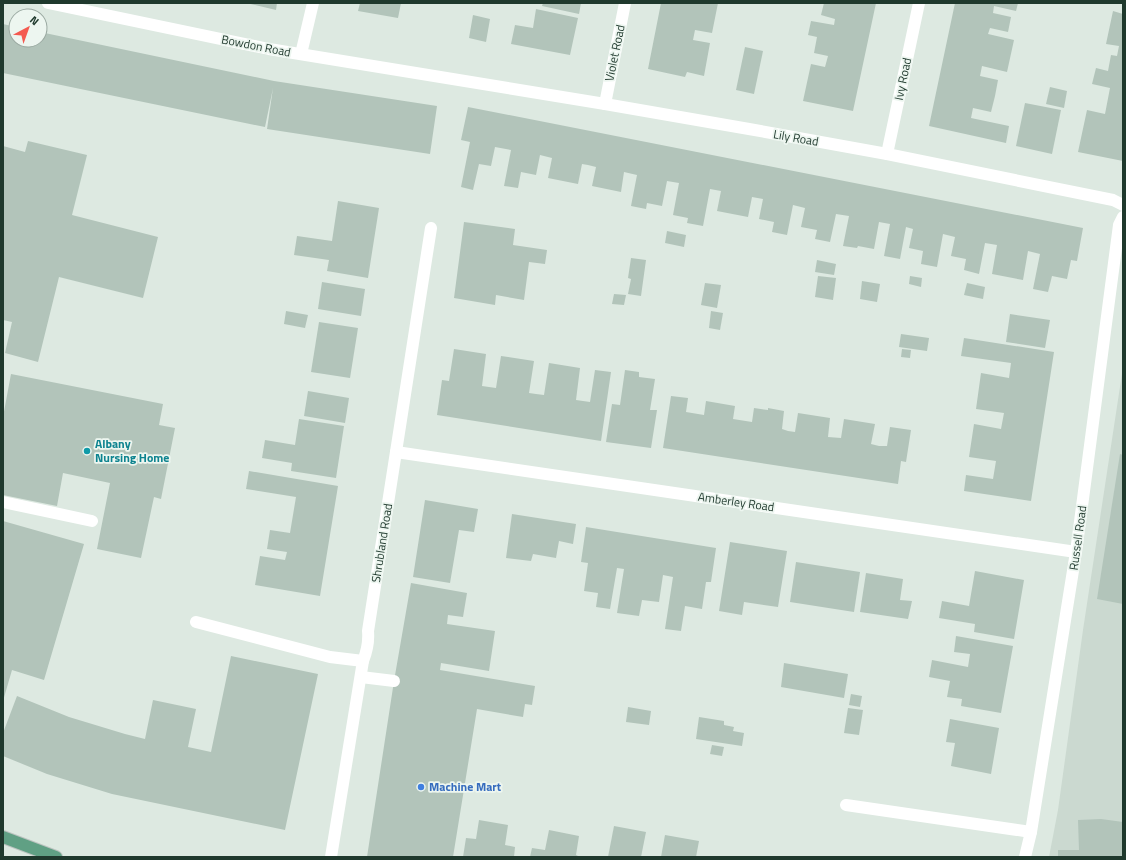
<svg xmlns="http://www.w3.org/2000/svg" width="1126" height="860" font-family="'Titillium Web',sans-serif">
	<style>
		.built { fill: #cbd9d0 }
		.building { fill: #b2c4ba }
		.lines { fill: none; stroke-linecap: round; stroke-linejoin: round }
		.primary-casing { stroke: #bcc4c0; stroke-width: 14 }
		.lane { stroke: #fff; stroke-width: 12 }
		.street { stroke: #fff; stroke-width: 12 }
		.primary { stroke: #60a084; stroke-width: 12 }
		.culture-dot { fill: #0f9aa8; stroke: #edf6f0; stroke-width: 1.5 }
		.shop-dot { fill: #3f7fe0; stroke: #edf6f0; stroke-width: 1.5 }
		.labels { text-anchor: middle; stroke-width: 3.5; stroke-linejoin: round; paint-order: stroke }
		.street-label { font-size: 12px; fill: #1f392d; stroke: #edf6f0 }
		.culture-label { font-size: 12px; font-weight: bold; fill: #0d838f; stroke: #edf6f0; text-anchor: start }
		.shop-label { font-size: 12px; font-weight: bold; fill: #366cbe; stroke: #edf6f0; text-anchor: start }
	</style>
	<rect width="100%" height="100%" fill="#dde9e1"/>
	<path class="built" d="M1123 367V857H1049L1058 810 1083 630Z"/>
	<g class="building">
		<path d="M246 3H277L276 10Z"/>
		<path d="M360 3H401L398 18 358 11Z"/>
		<path d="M543 3H581L579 14 542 6Z"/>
		<path d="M661 3H718L712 33 695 30 693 40 710 43 704 76 687 72 685 77 648 69Z"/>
		<path d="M824 3 838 4 839 3H876L853 111 803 101 811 64 825 67 828 56 814 53 817 37 808 35 811 21 834 25 835 19 821 15Z"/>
		<path d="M955 3H1018L1016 11 994 6 993 13 1011 17 1008 32 990 28 988 34 1014 40 1007 72 982 66 980 76 998 80 995 96 991 112 973 108 971 118 1009 126 1006 143 929 126Z"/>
		<path d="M536 9 578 18 570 55 511 44 515 25 533 28Z"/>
		<path d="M1113 11 1123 14V161L1078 152 1087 110 1105 114 1110 88 1092 84 1096 68 1108 71 1111 55 1117 56 1119 46 1106 44Z"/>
		<path d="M473 15 490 19 486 42 469 38Z"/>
		<path d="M3 24 16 27V40H40V32L274 81 437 106 430 154 267 129 273 88 265 127 3 73Z"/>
		<path d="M745 47 763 51 754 94 736 90Z"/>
		<path d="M1050 87 1067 91 1064 108 1046 104Z"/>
		<path d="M1025 103 1061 110 1052 154 1016 146Z"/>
		<path d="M468 107 1083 228 1077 261 1071 260 1067 279 1052 276 1048 292 1033 289 1040 254 1028 251 1023 280 992 274 997 245 985 243 979 274 964 270 966 259 951 256 955 237 943 234 937 267 921 264 923 251 909 248 913 229 906 227 900 259 884 256 890 224 879 222 874 249 858 246 857 248 843 246 849 216 836 214 830 242 815 239 817 230 801 227 805 208 793 205 787 235 772 232 774 222 759 219 763 199 752 197 748 217 717 211 721 191 710 189 703 226 687 223 688 218 673 215 679 183 667 181 662 206 647 203 646 209 631 206 637 175 624 172 621 192 592 186 596 167 588 165 582 164 578 184 548 178 552 158 540 155 536 175 521 172 518 188 504 186 511 150 495 147 491 166 479 164 473 190 461 187 470 142 461 140Z"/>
		<path d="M28 141 87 155 72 215 158 237 143 298 59 277 38 362 5 353 12 322 3 320V146L25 152Z"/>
		<path d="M338 201 379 208 368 278 327 271 329 260 294 255 297 236 332 241Z"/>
		<path d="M464 222 515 229 513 245 547 250 545 264 529 262 524 300 496 295 495 305 454 298Z"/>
		<path d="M667 231 686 235 684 247 665 243Z"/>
		<path d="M631 258 646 260 641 296 628 294 631 279 628 278Z"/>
		<path d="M817 260 836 264 834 275 815 272Z"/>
		<path d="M818 276 836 278 833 300 815 297Z"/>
		<path d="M910 276 922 278 921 287 909 284Z"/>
		<path d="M862 281 880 284 877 302 860 299Z"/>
		<path d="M322 282 365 289 361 316 318 309Z"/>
		<path d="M705 283 721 285 717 308 701 305Z"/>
		<path d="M967 283 985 287 983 299 964 295Z"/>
		<path d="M614 294 626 295 624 305 612 304Z"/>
		<path d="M286 311 308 315 305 328 284 324Z"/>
		<path d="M711 311 723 313 720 330 709 328Z"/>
		<path d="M1010 314 1050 320 1045 348 1006 342Z"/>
		<path d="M319 322 358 328 350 378 311 372Z"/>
		<path d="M901 334 929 338 927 351 899 347Z"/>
		<path d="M964 338 1054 352 1031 501 964 491 966 475 993 479 996 461 969 457 974 424 1001 429 1004 413 976 409 981 373 1009 378 1011 363 961 356Z"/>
		<path d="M454 349 486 354 482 386 496 388 501 356 534 361 529 393 536 394 544 395 549 363 580 368 576 400 590 402 595 370 611 372 601 441 437 415 442 380 449 381Z"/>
		<path d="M902 349 911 350 910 358 901 357Z"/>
		<path d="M625 370 639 372V377L655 379 650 410H657L651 448 606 442 612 404 620 405Z"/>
		<path d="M11 374 163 404 159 425 175 428 161 499 154 497 141 558 97 549 110 483 63 473 57 506 3 495V417Z"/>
		<path d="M308 391 349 398 345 423 304 416Z"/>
		<path d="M671 396 688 398 686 412 704 415 706 401 735 406 733 419 752 422 754 408 768 410V408L784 411 782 429 788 431 795 432 798 413 830 418 828 437 841 438 844 419 875 424 871 444 879 446H887L890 427 911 430 906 462 901 461 898 484 663 448Z"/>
		<path d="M299 419 344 426 336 478 291 471 292 463 262 458 265 440 295 445Z"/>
		<path d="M1120 454 1123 455V604L1097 599Z"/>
		<path d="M249 471 338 486 320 596 255 585 260 556 285 560 287 552 267 549 270 530 290 533 296 497 246 489Z"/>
		<path d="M425 500 478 509 474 532 459 530 450 583 413 577Z"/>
		<path d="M512 514 576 524 573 544 559 541 556 558 533 554 531 561 506 558Z"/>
		<path d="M3 521 84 544 44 680 12 670 3 701Z"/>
		<path d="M586 527 716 548 711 582H706L702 609 685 606 681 631 665 629 673 577 663 575 659 602 642 600 639 616 617 613 624 569 617 568 610 609 596 607 598 593 584 591 588 563 581 562Z"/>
		<path d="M730 542 787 551 778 607 744 602 742 615 719 611Z"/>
		<path d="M796 562 860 572 854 612 790 602Z"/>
		<path d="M975 571 1024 580 1014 639 974 632 975 624 939 618 942 601 969 606Z"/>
		<path d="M866 573 903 579 900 600 912 601 908 619 860 612Z"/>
		<path d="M411 583 467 593 463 617 448 615 447 624 495 631 489 671 441 663 440 670 535 686 532 705 525 704 523 717 477 709 453 857H367L394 681Z"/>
		<path d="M956 636 1013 646 1001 713 961 706 962 699 947 697 950 681 929 677 932 660 968 667 970 654 954 652Z"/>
		<path d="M231 656 318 674 285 830 112 794 47 774 3 756V733L17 696 69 717 125 734 145 739 153 700 196 709 188 747 211 752Z"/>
		<path d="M784 663 848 674 844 698 781 687Z"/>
		<path d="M851 694 862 696 860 707 849 705Z"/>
		<path d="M628 707 651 711 649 725 626 722Z"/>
		<path d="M848 708 863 710 859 735 844 733Z"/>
		<path d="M699 717 724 721V725L734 727 733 731 744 733 742 746 696 739Z"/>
		<path d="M950 719 999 728 991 774 951 766 955 743 946 742Z"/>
		<path d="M712 745 724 747 722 756 710 754Z"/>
		<path d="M1101 819 1123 822V857H1058V850H1079L1078 820Z"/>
		<path d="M479 820 508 825 505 845 515 847 514 857H463L466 838 476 839Z"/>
		<path d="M614 826 646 832 641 857H608Z"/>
		<path d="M549 830 579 836 576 855 580 857H530L532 848 545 850Z"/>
		<path d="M665 835 699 841 696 857H661Z"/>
	</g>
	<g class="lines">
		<g class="primary-casing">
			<path id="primary" d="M3 837 56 857"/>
		</g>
		<g class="lane">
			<path d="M3 502 92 521"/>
			<path d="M196 622 330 657 363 661"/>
			<path d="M361 677 394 681"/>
			<path d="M846 805 1031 832"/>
		</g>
		<g class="street">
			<path d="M48 3 269 49 605 104 749 129 887 154 1113 200 1123 205"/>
			<path d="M301 54 313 3"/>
			<path d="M605 104 625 3"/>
			<path d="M887 154 919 3"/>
			<path d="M396 452 1076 552"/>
			<path d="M331 857 363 661C367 651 369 642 368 631L431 228"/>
			<path d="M1025 857 1031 832 1076 552 1119 225 1123 217"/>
		</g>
		<use href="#primary" class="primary"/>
	</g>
	<circle class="culture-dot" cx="87" cy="451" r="4"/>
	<circle class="shop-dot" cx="421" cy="787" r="4"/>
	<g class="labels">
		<g class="street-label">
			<text transform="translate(256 46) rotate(11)" y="4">Bowdon Road</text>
			<text transform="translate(615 53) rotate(-78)" y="4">Violet Road</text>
			<text transform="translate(903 79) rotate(-78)" y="4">Ivy Road</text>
			<text transform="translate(796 138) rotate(10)" y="4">Lily Road</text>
			<text transform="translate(736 502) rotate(8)" y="4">Amberley Road</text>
			<text transform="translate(1078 538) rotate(-82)" y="4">Russell Road</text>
			<text transform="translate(382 543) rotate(-81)" y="4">Shrubland Road</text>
		</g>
		<g class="culture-label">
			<text x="95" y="448">Albany<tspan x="95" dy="14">Nursing Home</tspan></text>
		</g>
		<g class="shop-label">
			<text x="429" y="791">Machine Mart</text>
		</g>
	</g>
	<rect width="1126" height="860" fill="none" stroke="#1f392d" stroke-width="8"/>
	<g transform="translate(28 28) rotate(41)"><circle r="19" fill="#edf6f0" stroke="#9baaa2"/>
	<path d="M0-3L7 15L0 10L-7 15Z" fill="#f45a50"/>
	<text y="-6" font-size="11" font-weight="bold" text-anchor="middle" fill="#1f392d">N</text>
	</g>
</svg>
